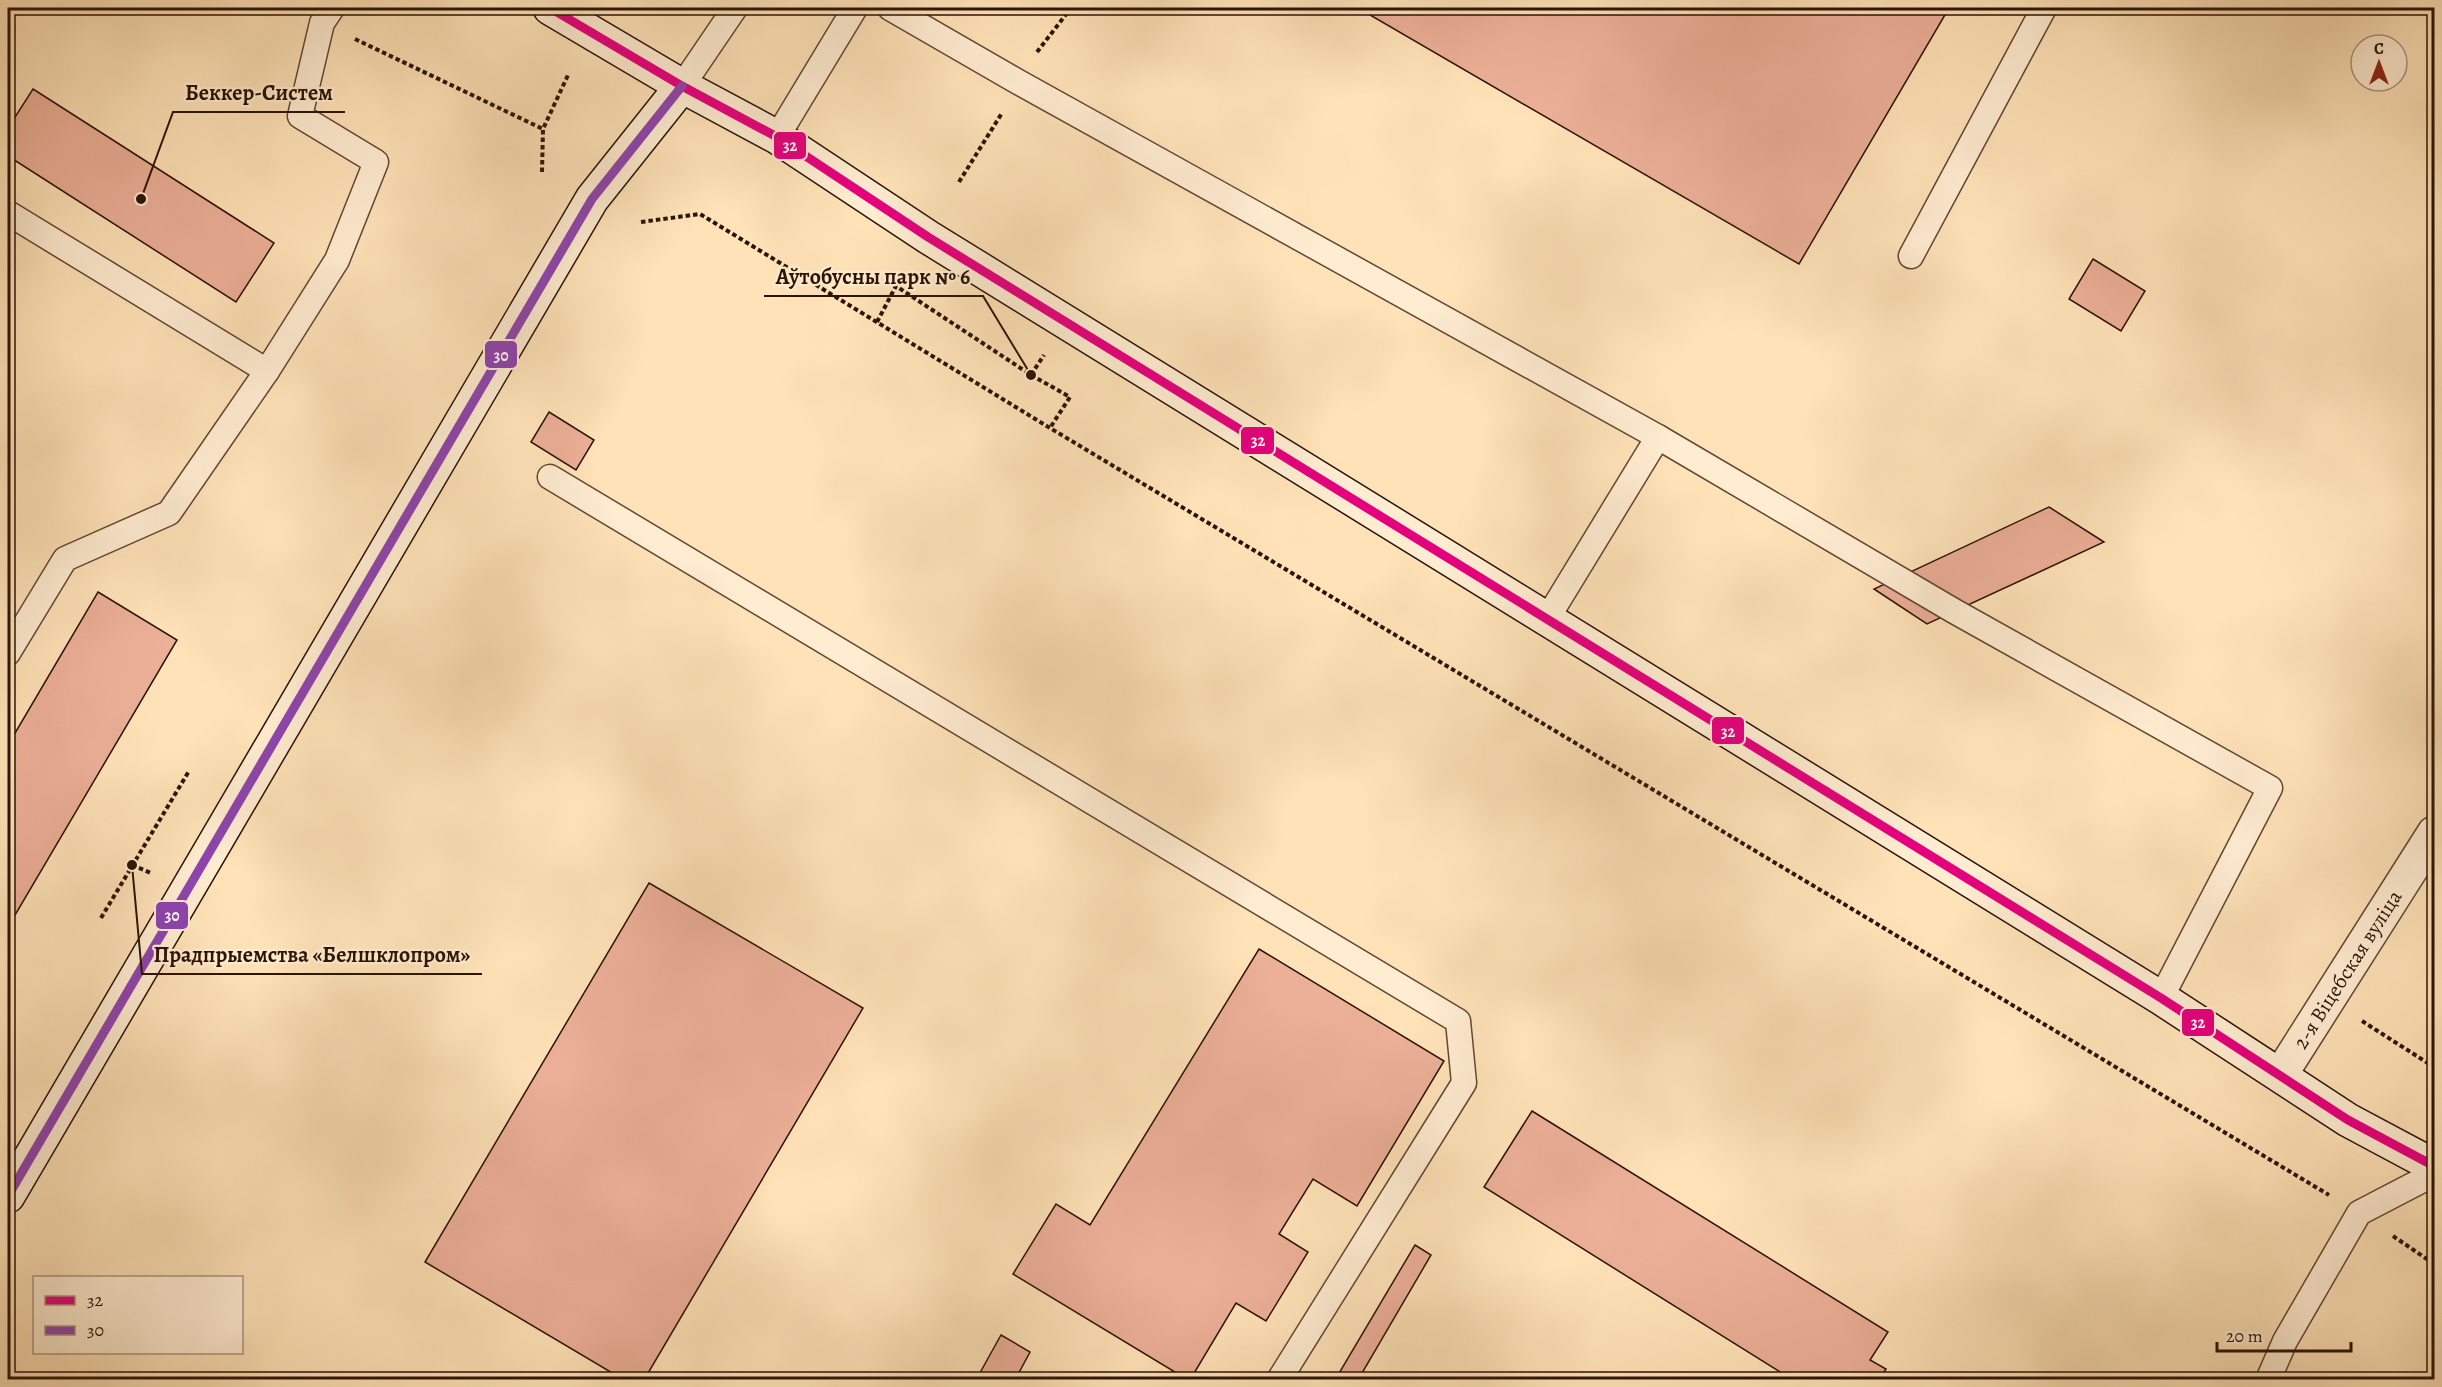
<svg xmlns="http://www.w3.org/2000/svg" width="2442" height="1387" font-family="Alegreya,serif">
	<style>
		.building { fill: #ecaf98; stroke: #2b1303; stroke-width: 1.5 }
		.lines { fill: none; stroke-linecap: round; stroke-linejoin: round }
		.lane-casing { stroke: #604730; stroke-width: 27 }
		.street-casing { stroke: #604730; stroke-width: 36 }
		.secondary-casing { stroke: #2b1303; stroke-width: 36 }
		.path { stroke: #2b1303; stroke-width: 4; stroke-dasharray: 4.5 3; stroke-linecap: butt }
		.lane { stroke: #ffecd1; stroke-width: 24 }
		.street { stroke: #ffecd1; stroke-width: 33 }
		.secondary { stroke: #ffecd1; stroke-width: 33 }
		.bus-1-casing { stroke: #ffecd1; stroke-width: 14 }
		.bus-2-casing { stroke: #ffecd1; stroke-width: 14 }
		.bus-1 { stroke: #e5007d; stroke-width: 9 }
		.bus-2 { stroke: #8e44ad; stroke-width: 9 }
		.labels { text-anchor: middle; stroke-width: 4.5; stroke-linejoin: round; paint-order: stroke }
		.street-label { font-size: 21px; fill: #2b1303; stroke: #ffecd1 }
		.leader { fill: none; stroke: #2b1303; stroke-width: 2 }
		.callout-dot { fill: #2b1303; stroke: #ffecd1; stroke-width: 2 }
		.callout-label { font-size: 22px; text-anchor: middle; font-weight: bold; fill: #2b1303; stroke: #ffecd1; stroke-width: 4.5; stroke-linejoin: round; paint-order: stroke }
		.line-badge { stroke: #ffecd1; stroke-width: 2 }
		.badge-label { font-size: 16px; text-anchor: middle; font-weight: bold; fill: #fff }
	</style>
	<rect width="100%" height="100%" fill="#ffe2b8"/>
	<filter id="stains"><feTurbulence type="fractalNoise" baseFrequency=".00333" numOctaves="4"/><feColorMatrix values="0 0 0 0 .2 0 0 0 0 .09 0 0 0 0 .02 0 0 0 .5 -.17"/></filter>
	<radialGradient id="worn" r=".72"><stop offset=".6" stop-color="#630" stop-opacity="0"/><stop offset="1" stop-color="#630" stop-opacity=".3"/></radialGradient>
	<g class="building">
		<path d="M1358 8H1949L1799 264Z"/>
		<path d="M33 89 274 243 236 302 8 156V128Z"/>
		<path d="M2093 259 2145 291 2121 331 2069 299Z"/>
		<path d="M549 412 594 440 576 470 531 442Z"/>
		<path d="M2049 507 2104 542 1927 624 1874 589Z"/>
		<path d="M98 592 177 640 8 927V745Z"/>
		<path d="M649 883 863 1008 644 1380H624L425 1262Z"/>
		<path d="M1259 949 1444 1061 1357 1206 1313 1179 1279 1234 1308 1252 1266 1321 1236 1303 1190 1380H1188L1013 1274 1056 1204 1090 1225Z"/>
		<path d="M1532 1111 1888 1332 1870 1360 1886 1369 1879 1380H1793L1484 1187Z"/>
		<path d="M1415 1245 1431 1255 1358 1380H1335Z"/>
		<path d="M1001 1335 1030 1352 1015 1380H976Z"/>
	</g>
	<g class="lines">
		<g class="lane-casing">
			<g id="lane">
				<path d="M890 8 1020 83 1658 437 1954 611 2270 788 2161 998"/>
				<path d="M682 86 735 8"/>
				<path d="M777 137 855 8"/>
				<path d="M8 213 267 371"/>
				<path d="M1911 256 2044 8"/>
				<path d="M550 477 1458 1021 1464 1083 1279 1380"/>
				<path d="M1547 619 1658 437"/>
				<path d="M8 653 65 559 169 513 267 371 337 260 376 162 300 116 322 23 332 8"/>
				<path d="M2268 1380 2285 1341 2359 1213 2434 1174"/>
			</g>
		</g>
		<g class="street-casing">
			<g id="street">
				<path id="s1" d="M2281 1074 2434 833"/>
			</g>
		</g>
		<g class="secondary-casing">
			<g id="secondary">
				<path d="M550 8 682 86 777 137 928 237 2161 998 2348 1120 2434 1166"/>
				<path d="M8 1196 592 199 682 86"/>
			</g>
		</g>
		<g class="path">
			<path d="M355 39 543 129"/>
			<path d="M1037 52 1071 8"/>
			<path d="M542 172 543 129 568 75"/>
			<path d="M959 182 1002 113"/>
			<path d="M641 222 700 214 1050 428 2329 1195"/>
			<path d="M877 322 896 286 1031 375 1070 397 1050 428"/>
			<path d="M1031 375 1044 355"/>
			<path d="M132 865 151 873"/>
			<path d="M101 918 189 771"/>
			<path d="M2362 1021 2434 1067"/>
			<path d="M2393 1236 2434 1264"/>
		</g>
		<use href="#lane" class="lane"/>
		<use href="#street" class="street"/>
		<use href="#secondary" class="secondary"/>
		<g class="bus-1-casing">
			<path id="bus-1" d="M550 8 682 86 777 137 928 237 2161 998 2348 1120 2434 1166"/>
		</g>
		<g class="bus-2-casing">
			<path id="bus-2" d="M8 1196 592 199 682 86"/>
		</g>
		<use href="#bus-1" class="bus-1"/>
		<use href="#bus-2" class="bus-2"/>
	</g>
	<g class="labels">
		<g class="street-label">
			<text dy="7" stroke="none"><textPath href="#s1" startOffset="124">2-я Віцебская вуліца</textPath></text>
		</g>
	</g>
	<path class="leader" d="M141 199L173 112H345M1031 375L983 296H764M132 865L142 974H482"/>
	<g class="callout-dot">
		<circle cx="141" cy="199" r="6"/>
		<circle cx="1031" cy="375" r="6"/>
		<circle cx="132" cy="865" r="6"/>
	</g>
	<g class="callout-label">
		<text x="259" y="100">Беккер-Систем</text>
		<text x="873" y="284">Аўтобусны парк № 6</text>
		<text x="312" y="962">Прадпрыемства «Белшклопром»</text>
	</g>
	<g class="line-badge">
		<rect x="773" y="131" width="34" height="29" rx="6" fill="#e5007d"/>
		<rect x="484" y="340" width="34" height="29" rx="6" fill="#8e44ad"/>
		<rect x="1240" y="426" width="35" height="29" rx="6" fill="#e5007d"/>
		<rect x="1711" y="716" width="34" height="29" rx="6" fill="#e5007d"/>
		<rect x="155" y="901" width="34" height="29" rx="6" fill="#8e44ad"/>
		<rect x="2181" y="1008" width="34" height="29" rx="6" fill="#e5007d"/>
	</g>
	<g class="badge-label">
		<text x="790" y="151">32</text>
		<text x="501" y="361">30</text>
		<text x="1258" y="446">32</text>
		<text x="1728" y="737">32</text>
		<text x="172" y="921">30</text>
		<text x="2198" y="1028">32</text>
	</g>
	<rect width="2442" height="1387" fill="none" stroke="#ffe2b8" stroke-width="30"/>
	<rect x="9" y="9" width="2424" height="1369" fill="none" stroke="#2b1303" stroke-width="3"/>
	<rect x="15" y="15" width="2412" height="1357" fill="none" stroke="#2b1303" stroke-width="1.5"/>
	<rect x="33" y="1276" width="210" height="78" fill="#ffecd1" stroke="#aa957f" stroke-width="1.5"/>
	<rect x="45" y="1296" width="30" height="9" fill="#e5007d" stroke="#aa957f" stroke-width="1.5"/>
	<text x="87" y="1306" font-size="18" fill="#2b1303">32</text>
	<rect x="45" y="1326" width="30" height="9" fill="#8e44ad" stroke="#aa957f" stroke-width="1.5"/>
	<text x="87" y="1336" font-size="18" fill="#2b1303">30</text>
	<g transform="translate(2379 63)"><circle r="28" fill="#ffecd1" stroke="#aa957f" stroke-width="1.5"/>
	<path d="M0-4.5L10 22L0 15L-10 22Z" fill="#8f2418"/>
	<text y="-9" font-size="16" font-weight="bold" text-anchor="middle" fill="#2b1303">С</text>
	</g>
	<path d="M2217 1342v9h134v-9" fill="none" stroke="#2b1303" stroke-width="3"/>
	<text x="2226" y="1342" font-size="18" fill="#2b1303" stroke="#ffecd1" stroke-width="4.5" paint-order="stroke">20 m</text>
	<rect width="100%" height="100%" filter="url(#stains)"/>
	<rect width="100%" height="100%" fill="url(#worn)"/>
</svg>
